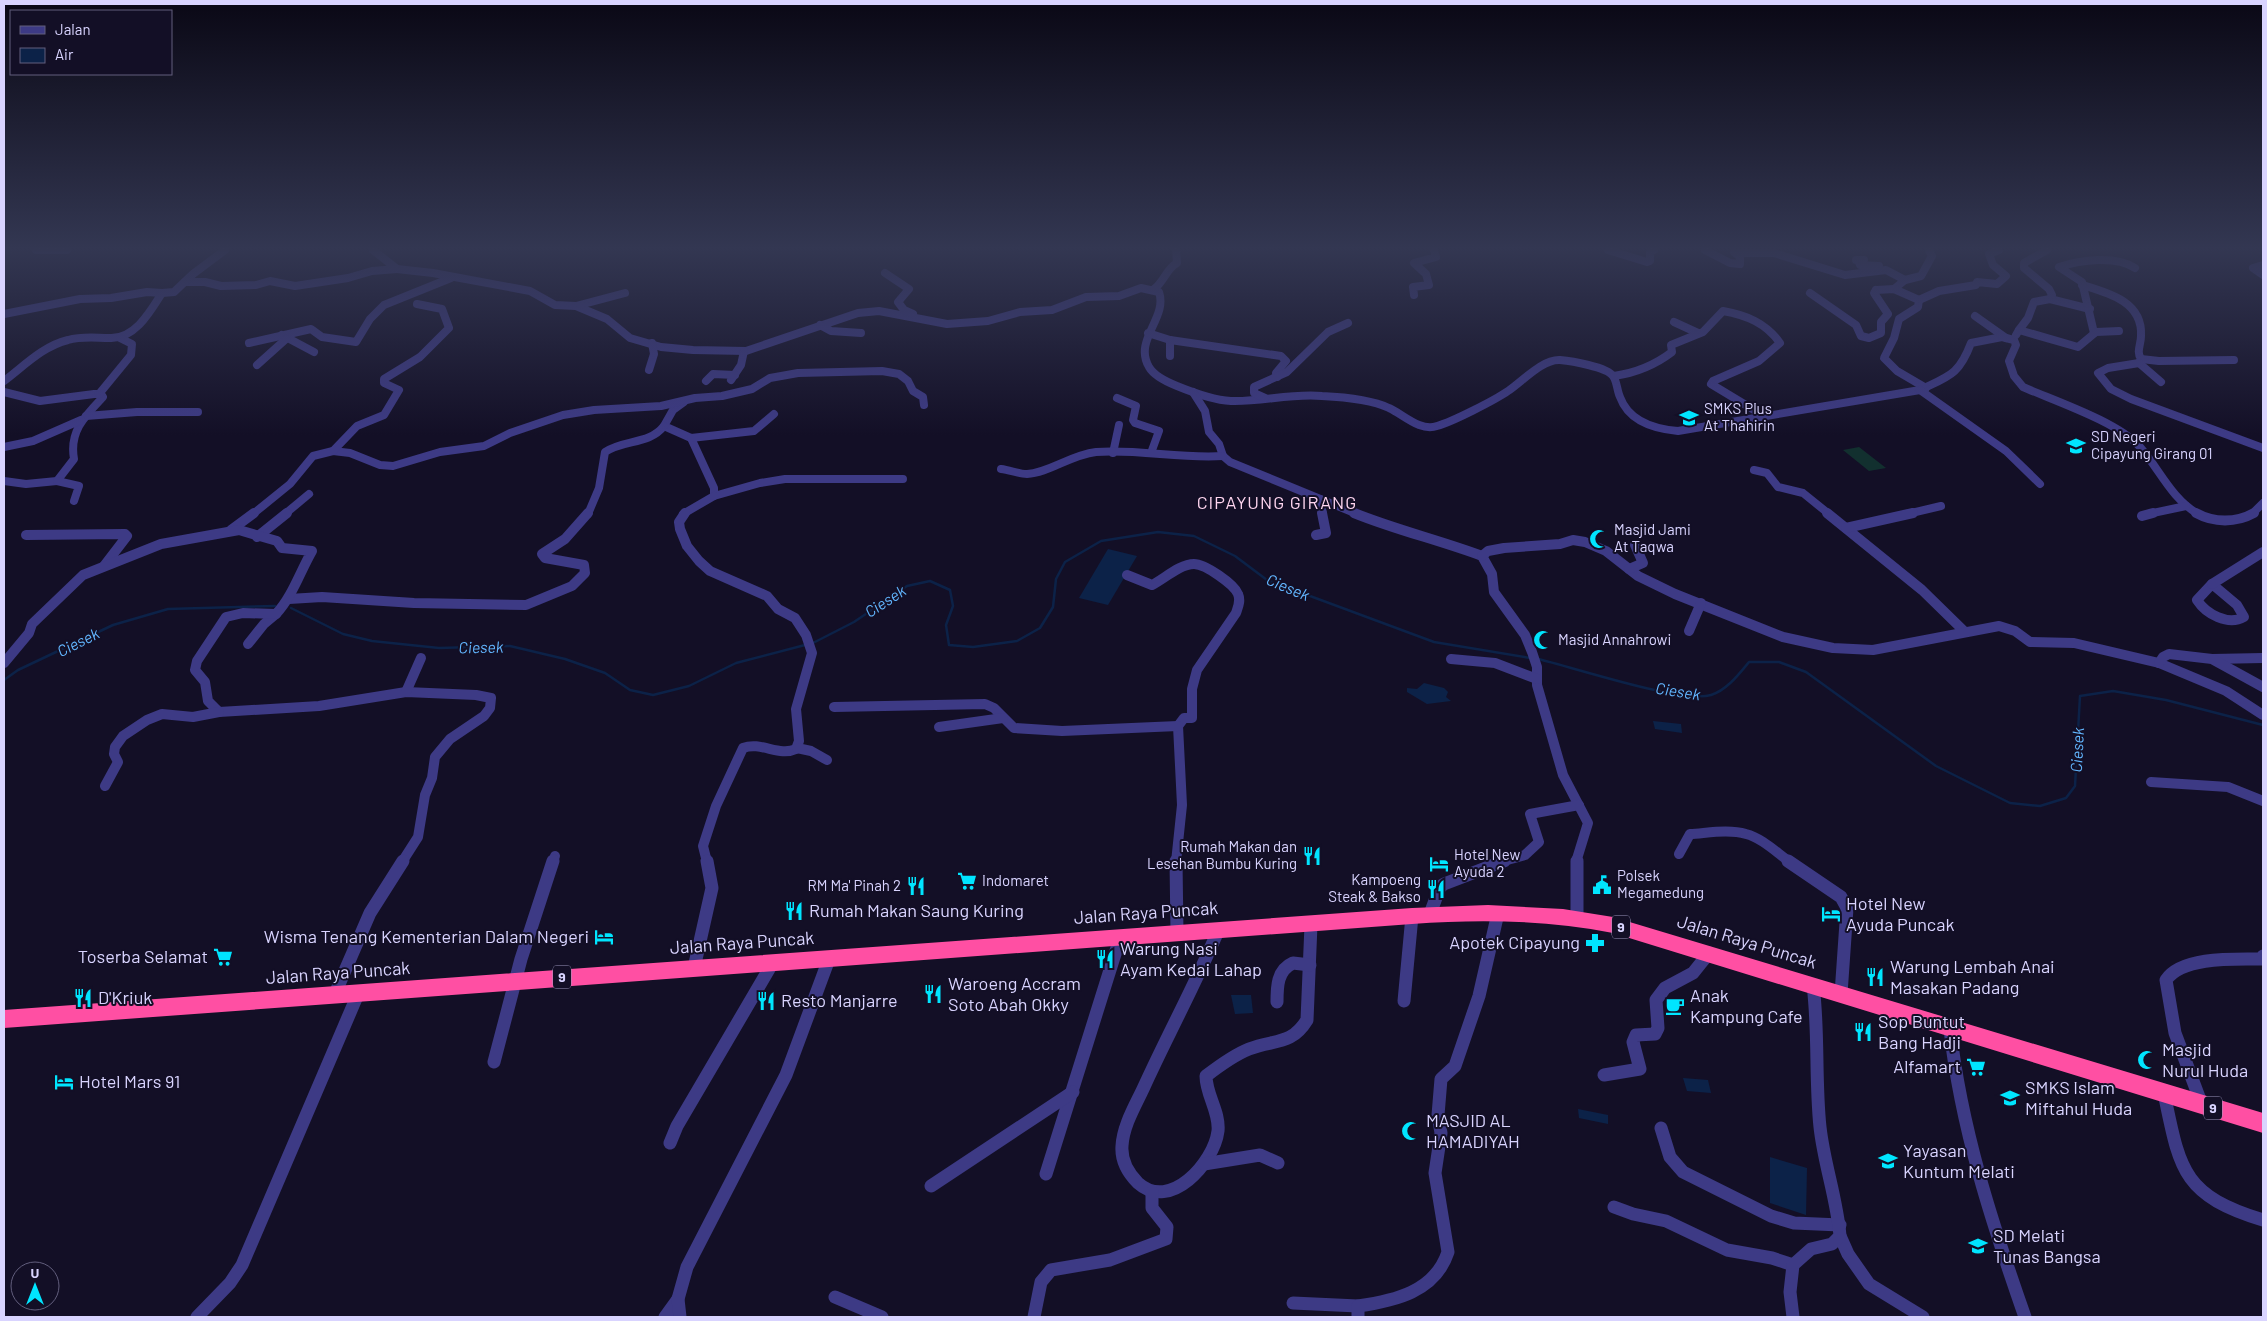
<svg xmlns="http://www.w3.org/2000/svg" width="2267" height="1321" font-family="Barlow,sans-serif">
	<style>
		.green { fill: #12302f }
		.water { fill: #0c2248 }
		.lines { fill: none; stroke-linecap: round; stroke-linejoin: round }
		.stream { stroke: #0c2248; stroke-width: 2.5 }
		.minor-far2 { stroke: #3d3a85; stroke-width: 8 }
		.minor-far1 { stroke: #3d3a85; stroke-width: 10 }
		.minor { stroke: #3d3a85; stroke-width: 13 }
		.highway { fill: #ff4fa3; fill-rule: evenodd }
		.labels { text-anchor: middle; stroke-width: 4; stroke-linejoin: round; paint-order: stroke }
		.shield { fill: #130f26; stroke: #9e99be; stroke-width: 1 }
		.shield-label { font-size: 14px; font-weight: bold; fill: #d9d4ff }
		.poi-label { font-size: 15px; fill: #d9d4ff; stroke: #130f26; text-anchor: start }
		.water-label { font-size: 16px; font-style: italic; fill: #62b6ff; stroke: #130f26 }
		.quarter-label { font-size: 18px; letter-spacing: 1px; fill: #ffd6f0; stroke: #130f26 }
		.near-poi-label { font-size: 18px; fill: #d9d4ff; stroke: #130f26; text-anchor: start }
		.near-street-label { font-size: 18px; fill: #d9d4ff; stroke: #130f26 }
	</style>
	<rect width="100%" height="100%" fill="#130f26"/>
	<path class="green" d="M1859 447 1886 468 1869 471 1843 450Z"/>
	<g class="water">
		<path d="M1108 549 1137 556 1108 605 1079 598Z"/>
		<path d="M1424 683 1444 688 1448 692 1446 697 1451 701 1427 704 1407 692V688L1417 689Z"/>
		<path d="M1653 721 1681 724 1682 733 1655 729Z"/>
		<path d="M1231 995H1251L1253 1013 1235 1014Z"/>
		<path d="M1683 1078 1708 1080 1711 1093 1687 1091Z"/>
		<path d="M1578 1109 1608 1115V1124L1579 1118Z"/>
		<path d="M1770 1157 1807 1168 1806 1215 1770 1203Z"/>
	</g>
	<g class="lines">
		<g class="stream">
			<path d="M291 608 343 634 372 641 439 648 510 646 565 659 605 673 630 690 653 695 689 686 736 663 805 645"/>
			<path d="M811 644 854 622 907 586 930 581 950 590 953 606 946 625 949 645 973 647 1017 641 1040 628 1053 607 1056 579 1065 562 1101 541 1158 532 1194 536 1235 556 1267 580 1434 642 1530 658"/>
			<path d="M1538 659C1573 667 1683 704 1711 695 1727 690 1739 674 1749 662H1779L1806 672 1936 766 2010 803 2040 806 2066 798 2075 786 2080 696 2113 691 2166 700 2263 725"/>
			<path d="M4 680 18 670 113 625 168 609 275 606"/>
		</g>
		<g class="minor-far2">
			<path d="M36 250H67"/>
			<path d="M373 250 397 269 433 273 530 291 555 305 576 306 607 319 630 338 661 347 693 350 746 351 858 313 879 311 947 324 988 321 1020 312 1052 310 1086 297 1119 296 1141 288 1159 292C1168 318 1133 340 1149 367 1154 376 1167 382 1177 386 1194 393 1213 400 1231 401 1262 402 1291 393 1322 396 1343 397 1370 399 1389 408 1403 414 1420 432 1437 426 1452 422 1495 400 1508 391 1522 382 1542 359 1560 360 1571 361 1607 367 1613 376 1617 381 1617 391 1620 397 1629 422 1655 429 1678 431L1920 390C1949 376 1959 375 1971 343L2002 337 2014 340 2016 345 2009 361 2014 376 2023 387C2055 401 2118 422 2140 447 2160 470 2171 498 2198 514"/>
			<path d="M1608 250 1647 262 1650 261V252L1654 250"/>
			<path d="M1705 250 1730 263 1740 264V257L1734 252"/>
			<path d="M1737 253H1774L1845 275 1886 270 1905 280 1894 289"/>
			<path d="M1856 260H1864L1859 262 1860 265 1879 266"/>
			<path d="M2263 265 2253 268 2263 275"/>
			<path d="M885 273 909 289 898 302 904 310 913 314"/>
			<path d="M1905 280 1921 276 1932 256 1929 250"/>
			<path d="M185 282H205L221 286 256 285 270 281 295 286 348 278 372 271 397 269"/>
			<path d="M2082 285C2109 293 2143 302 2141 336 2141 345 2136 351 2141 359L2139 363 2161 382"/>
			<path d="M1154 289C1164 282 1166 269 1177 263L1176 250"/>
			<path d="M1876 290 1894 289 1919 300 1918 307 1899 319 1894 338 1884 358 1897 371 1926 388"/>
			<path d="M1810 293 1856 325 1861 336 1869 338 1881 333V322L1888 314 1874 293 1876 290"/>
			<path d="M1414 295 1413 287 1429 285 1426 274 1414 263 1436 257 1434 250"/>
			<path d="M2050 299 2090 309"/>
			<path d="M1919 300 1939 291 1976 285 1977 282 1997 284 2006 276 1993 265 1989 254 1999 250"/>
			<path d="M576 306 625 293"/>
			<path d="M4 314 80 299 111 298 147 292 162 293"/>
			<path d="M1975 316 2006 338"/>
			<path d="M1674 322 1698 333"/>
			<path d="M820 325 831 331 861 333"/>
			<path d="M2019 330 2028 318 2034 302 2050 299 2052 295 2049 289 2024 268V263L2047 250"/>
			<path d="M1148 333 1170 340 1281 356 1286 361 1276 373 1277 377"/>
			<path d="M2094 333 2082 282 2059 267C2080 260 2116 255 2135 268"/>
			<path d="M282 335 314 352"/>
			<path d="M2016 335 2019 330 2078 347 2096 332 2119 331"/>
			<path d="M1170 340V356"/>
			<path d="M249 343 311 329 322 337 356 342 370 319 384 305 451 278"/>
			<path d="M2141 359 2159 361 2234 360"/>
			<path d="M2139 363 2108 368 2098 373 2111 389 2131 399 2263 448"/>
			<path d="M257 365 286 339"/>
			<path d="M649 370 654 354 652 343"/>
			<path d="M1614 376C1635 373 1655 365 1672 352L1671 345 1703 332 1723 311C1746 315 1766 323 1780 343L1759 361 1713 381 1711 384 1764 416"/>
			<path d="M731 380 741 365 744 351"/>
			<path d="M4 381C24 366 43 346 68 340 82 336 95 338 110 338 135 339 150 312 162 293L174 292 193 274 225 250"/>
			<path d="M706 381 713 374 735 375"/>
			<path d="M1920 390 2006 451 2040 484"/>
			<path d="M4 392 40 401 94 394H101L103 397C85 416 69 431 74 459L57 481 26 484 4 481"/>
			<path d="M1193 392 1205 411 1209 432 1219 444 1223 456 1230 462 1357 514"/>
			<path d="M99 394 131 355 132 344 120 338"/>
			<path d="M1117 398 1136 406 1133 420 1135 423 1159 431 1151 453"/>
			<path d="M1265 398 1254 393V387L1287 372 1328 332 1348 323"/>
			<path d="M684 402 673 410 664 426 691 438 714 488V496L760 483 785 479H903"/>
			<path d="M86 416 137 412H198"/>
			<path d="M691 438 754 431 774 414"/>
			<path d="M4 447 33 441 81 420"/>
			<path d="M333 451 350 453 380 465 393 466 440 452 484 446 510 433 563 415 594 410 661 406 695 398 722 396 752 389 770 378 798 373 882 371 899 374 908 381 913 391 923 397 924 405"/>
			<path d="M1113 453 1119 425"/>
			<path d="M1001 469C1010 470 1019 474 1027 474 1049 473 1070 455 1096 452 1139 449 1181 459 1223 456"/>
			<path d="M1754 470 1767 473 1778 487 1803 493 1829 514"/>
			<path d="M57 481 79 486 74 501"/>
			<path d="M1320 499 1323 514"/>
			<path d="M253 514 290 484 313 456 333 451 357 426 384 415 399 390 384 383V379L420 357 449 328 442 309 417 304"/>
			<path d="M285 514 309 494"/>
			<path d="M588 514 599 488 605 452C624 439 649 445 664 426"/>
			<path d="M683 514 714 496"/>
			<path d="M1907 514 1941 506"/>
			<path d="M2148 514 2186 506"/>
			<path d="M2252 514 2263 503"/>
		</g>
		<g class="minor-far1">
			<path d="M685 513 679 522 680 529 687 546 699 561 710 571 767 596 778 609 795 618 806 635 812 653 796 709 799 741 796 749C779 757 761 741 743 748L716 806 703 846 707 862"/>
			<path d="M1354 513C1396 530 1439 540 1482 556L1492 574 1494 592 1525 635 1532 652 1537 667V685L1563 775 1588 823 1576 862"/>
			<path d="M1827 513 1922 590 1965 632"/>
			<path d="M2196 513C2214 523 2236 523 2254 513"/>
			<path d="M2142 516 2153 513"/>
			<path d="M1846 528 1913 513"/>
			<path d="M231 530 254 513"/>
			<path d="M26 535 125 534 127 536 104 566"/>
			<path d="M1316 535 1326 533 1322 513"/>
			<path d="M257 537 287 513"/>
			<path d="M1482 556 1488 551 1504 548 1560 544 1573 540 1585 542 1606 551 1638 576 1675 594 1783 637 1833 648 1873 650 1999 626 2015 631 2030 642 2074 643 2159 663 2226 691 2263 715"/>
			<path d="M1629 569 1643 563 1635 545"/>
			<path d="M1127 575 1152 585C1164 579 1180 564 1194 564 1205 564 1234 584 1238 594 1241 601 1238 607 1236 613L1197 670 1192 689V718H1184L1178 726 1182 805 1176 862"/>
			<path d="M2212 584 2237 605 2244 617C2228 626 2206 614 2197 600Z"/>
			<path d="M2212 584 2263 552"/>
			<path d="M289 599 322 597 414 603 526 605 572 586 585 573 584 565 545 558 542 554 565 539 588 513"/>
			<path d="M1689 631 1701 603"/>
			<path d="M248 644 264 624 276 614"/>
			<path d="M1451 659 1495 663 1537 679"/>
			<path d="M2212 659 2263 658"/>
			<path d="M4 663 29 633 32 624 83 575 161 544 239 530 277 541 282 548 312 551C300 572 292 597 276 614L243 613 226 617 197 661 195 670 205 682 208 701 219 712 319 706 406 692 476 695 491 698 490 708 484 716 450 739 435 757 432 778 425 795 418 837 402 862"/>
			<path d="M2159 663 2163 657 2169 654 2212 659 2263 687"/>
			<path d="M406 692 421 658"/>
			<path d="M834 707 985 704 994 708 1014 728 1062 731 1178 726"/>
			<path d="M939 727 1003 718"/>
			<path d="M797 748 811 751 827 760"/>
			<path d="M2151 782 2228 787 2263 801"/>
			<path d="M105 786 118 762 114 754 115 747 123 736 147 720 162 714 193 717 219 712"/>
			<path d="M1679 854 1690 834C1708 833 1729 829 1746 834 1762 838 1777 853 1790 862"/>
			<path d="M553 862 555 856"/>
			<path d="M1500 862 1525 855 1539 842 1530 814 1579 805"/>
		</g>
		<g class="minor">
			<path d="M1176 861 1177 933"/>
			<path d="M1577 861V917"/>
			<path d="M1788 861 1841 897 1847 908 1841 994"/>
			<path d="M1430 914 1440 887 1444 884 1504 861"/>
			<path d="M1218 931C1195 985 1167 1036 1143 1089 1135 1106 1123 1126 1122 1146 1121 1160 1128 1173 1138 1183 1170 1212 1214 1163 1218 1131 1220 1112 1206 1095 1206 1076 1219 1066 1234 1055 1249 1049 1274 1039 1291 1046 1307 1020L1311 925"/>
			<path d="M694 968 712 888 707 861"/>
			<path d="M334 996 370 913 403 861"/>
			<path d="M1404 1001 1412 916"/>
			<path d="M1277 1002C1277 987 1277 970 1293 963L1310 965"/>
			<path d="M1950 1029C1961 1128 1992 1223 2025 1317"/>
			<path d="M494 1062 521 959 553 861"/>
			<path d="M1604 1075 1640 1069 1633 1042 1636 1035 1655 1034 1658 1028 1656 1000 1665 988 1693 973 1709 953"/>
			<path d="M2164 1093C2180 1170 2182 1195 2263 1220"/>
			<path d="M2202 1105 2175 1033 2166 980C2182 956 2236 959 2262 959L2263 956"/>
			<path d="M1661 1128 1670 1157 1683 1172 1771 1216 1794 1223 1840 1225"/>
			<path d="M670 1143 677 1126 772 964"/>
			<path d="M1204 1164 1260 1155 1278 1163"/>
			<path d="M1046 1174 1120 938"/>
			<path d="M931 1186 1073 1092"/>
			<path d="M1614 1207 1633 1214 1666 1221 1727 1250 1772 1258 1793 1265"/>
			<path d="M1840 1236 1848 1254 1869 1284 1923 1317"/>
			<path d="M835 1297 882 1317"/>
			<path d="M1293 1303 1358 1306"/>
			<path d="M197 1317 230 1283 242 1265 358 994"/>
			<path d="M665 1317 678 1299"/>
			<path d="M680 1317 678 1299 687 1267 786 1075 829 959"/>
			<path d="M1034 1317 1041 1282 1051 1270 1110 1260 1166 1239 1167 1227 1152 1208V1192"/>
			<path d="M1358 1317V1306C1394 1301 1435 1292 1448 1252L1435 1173 1441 1133 1438 1115 1441 1079 1455 1066 1479 996 1498 913"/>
			<path d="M1793 1317 1790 1292 1793 1265 1811 1249 1832 1244 1840 1236C1837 1199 1824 1164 1820 1127 1815 1080 1819 1032 1813 985"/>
		</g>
		<path class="highway" d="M1488 905 1563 909 1613 917 2263 1113V1133L1613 933C1546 920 1480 919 1412 924L4 1028V1010L1412 908Z"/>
	</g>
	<linearGradient id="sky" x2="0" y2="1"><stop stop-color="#0a0815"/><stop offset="0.57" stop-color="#333752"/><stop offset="1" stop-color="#333752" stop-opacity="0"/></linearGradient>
	<rect width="2267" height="435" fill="url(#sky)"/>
	<defs>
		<g id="school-bare" transform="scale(1.5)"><path d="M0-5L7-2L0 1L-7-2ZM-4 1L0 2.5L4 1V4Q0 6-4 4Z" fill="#00e5ff" stroke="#130f26" stroke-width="2.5" paint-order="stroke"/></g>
		<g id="mosque-bare" transform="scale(1.5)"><path d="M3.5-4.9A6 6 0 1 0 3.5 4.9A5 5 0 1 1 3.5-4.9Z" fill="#00e5ff" stroke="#130f26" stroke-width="2.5" paint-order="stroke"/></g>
		<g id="restaurant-bare" transform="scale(1.5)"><path d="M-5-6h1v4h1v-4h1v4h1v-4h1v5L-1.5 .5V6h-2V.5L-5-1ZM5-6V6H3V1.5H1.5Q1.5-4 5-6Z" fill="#00e5ff" stroke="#130f26" stroke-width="2.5" paint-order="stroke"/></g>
		<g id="hotel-bare" transform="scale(1.5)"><path d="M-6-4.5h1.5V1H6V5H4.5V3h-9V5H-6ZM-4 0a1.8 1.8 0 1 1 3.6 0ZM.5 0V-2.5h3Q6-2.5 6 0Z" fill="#00e5ff" stroke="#130f26" stroke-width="2.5" paint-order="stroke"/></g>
		<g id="supermarket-bare" transform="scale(1.5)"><path d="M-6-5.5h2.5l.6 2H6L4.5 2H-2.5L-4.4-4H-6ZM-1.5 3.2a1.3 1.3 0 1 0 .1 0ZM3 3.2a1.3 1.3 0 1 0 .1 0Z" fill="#00e5ff" stroke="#130f26" stroke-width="2.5" paint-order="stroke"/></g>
		<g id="civic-bare" transform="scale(1.5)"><path d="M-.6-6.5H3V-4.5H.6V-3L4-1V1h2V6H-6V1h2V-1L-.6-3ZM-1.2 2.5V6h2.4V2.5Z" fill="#00e5ff" stroke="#130f26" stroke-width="2.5" paint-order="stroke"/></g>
		<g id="pharmacy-bare" transform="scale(1.5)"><path d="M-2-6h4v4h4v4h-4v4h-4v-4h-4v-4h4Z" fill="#00e5ff" stroke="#130f26" stroke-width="2.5" paint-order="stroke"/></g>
		<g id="cafe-bare" transform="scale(1.5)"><path d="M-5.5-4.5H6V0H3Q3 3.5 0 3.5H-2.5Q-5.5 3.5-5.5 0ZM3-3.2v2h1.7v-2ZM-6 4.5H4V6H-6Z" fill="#00e5ff" stroke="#130f26" stroke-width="2.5" paint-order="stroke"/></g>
	</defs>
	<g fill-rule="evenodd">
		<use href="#school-bare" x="1689" y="418"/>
		<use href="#school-bare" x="2076" y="446"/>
		<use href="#mosque-bare" x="1599" y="539"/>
		<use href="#mosque-bare" x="1543" y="640"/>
		<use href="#restaurant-bare" x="1312" y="856"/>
		<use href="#hotel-bare" x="1439" y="864"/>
		<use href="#supermarket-bare" x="967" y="881"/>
		<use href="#civic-bare" x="1602" y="885"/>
		<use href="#restaurant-bare" x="916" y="886"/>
		<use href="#restaurant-bare" x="1436" y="889"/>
		<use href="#restaurant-bare" x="794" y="911"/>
		<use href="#hotel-bare" x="1831" y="914"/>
		<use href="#hotel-bare" x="604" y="937"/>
		<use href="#pharmacy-bare" x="1595" y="943"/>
		<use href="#supermarket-bare" x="223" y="957"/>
		<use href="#restaurant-bare" x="1105" y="959"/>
		<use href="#restaurant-bare" x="1875" y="977"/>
		<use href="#restaurant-bare" x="933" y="994"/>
		<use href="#restaurant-bare" x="83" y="998"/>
		<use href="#restaurant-bare" x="766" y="1001"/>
		<use href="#cafe-bare" x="1675" y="1006"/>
		<use href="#restaurant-bare" x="1863" y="1032"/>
		<use href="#mosque-bare" x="2147" y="1060"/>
		<use href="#supermarket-bare" x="1976" y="1067"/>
		<use href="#hotel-bare" x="64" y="1082"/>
		<use href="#school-bare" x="2010" y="1098"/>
		<use href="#mosque-bare" x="1411" y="1131"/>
		<use href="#school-bare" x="1888" y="1161"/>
		<use href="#school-bare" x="1978" y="1246"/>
	</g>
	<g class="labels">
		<g class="shield">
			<rect x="1612" y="915.5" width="18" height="23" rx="4"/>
			<rect x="553" y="965.5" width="18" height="23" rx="4"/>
			<rect x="2204" y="1096.5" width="18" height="23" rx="4"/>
		</g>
		<g class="shield-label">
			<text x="1621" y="932">9</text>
			<text x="562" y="982">9</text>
			<text x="2213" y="1113">9</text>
		</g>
		<g class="poi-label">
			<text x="1704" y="414">SMKS Plus<tspan x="1704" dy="17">At Thahirin</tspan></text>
			<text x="2091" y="442">SD Negeri<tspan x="2091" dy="17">Cipayung Girang 01</tspan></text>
			<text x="1614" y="535">Masjid Jami<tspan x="1614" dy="17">At Taqwa</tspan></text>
			<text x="1558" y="645">Masjid Annahrowi</text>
			<text x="1297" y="852" text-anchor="end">Rumah Makan dan<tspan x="1297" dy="17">Lesehan Bumbu Kuring</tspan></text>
			<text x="1454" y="860">Hotel New<tspan x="1454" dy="17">Ayuda 2</tspan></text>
			<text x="1617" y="881">Polsek<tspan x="1617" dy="17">Megamedung</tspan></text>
			<text x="1421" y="885" text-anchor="end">Kampoeng<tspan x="1421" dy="17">Steak &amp; Bakso</tspan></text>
			<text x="982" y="886">Indomaret</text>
			<text x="901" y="891" text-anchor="end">RM Ma' Pinah 2</text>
		</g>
		<g class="water-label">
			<text transform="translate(1288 587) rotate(23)" y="6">Ciesek</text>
			<text transform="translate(885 601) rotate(-33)" y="6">Ciesek</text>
			<text transform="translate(78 642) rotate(-27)" y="6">Ciesek</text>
			<text transform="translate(481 647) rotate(-1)" y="6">Ciesek</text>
			<text transform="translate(1678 691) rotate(9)" y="6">Ciesek</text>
			<text transform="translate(2077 750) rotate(-87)" y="6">Ciesek</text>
		</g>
		<g class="quarter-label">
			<text x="1277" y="509">CIPAYUNG GIRANG</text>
		</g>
		<g class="near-poi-label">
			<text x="1846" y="910">Hotel New<tspan x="1846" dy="21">Ayuda Puncak</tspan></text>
			<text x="809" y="917">Rumah Makan Saung Kuring</text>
			<text x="589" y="943" text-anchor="end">Wisma Tenang Kementerian Dalam Negeri</text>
			<text x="1580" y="949" text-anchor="end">Apotek Cipayung</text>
			<text x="1120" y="955">Warung Nasi<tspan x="1120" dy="21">Ayam Kedai Lahap</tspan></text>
			<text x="208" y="963" text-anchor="end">Toserba Selamat</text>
			<text x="1890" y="973">Warung Lembah Anai<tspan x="1890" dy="21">Masakan Padang</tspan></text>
			<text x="948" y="990">Waroeng Accram<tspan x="948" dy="21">Soto Abah Okky</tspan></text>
			<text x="1690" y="1002">Anak<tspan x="1690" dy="21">Kampung Cafe</tspan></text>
			<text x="98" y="1004">D'Kriuk</text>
			<text x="781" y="1007">Resto Manjarre</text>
			<text x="1878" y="1028">Sop Buntut<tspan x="1878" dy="21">Bang Hadji</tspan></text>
			<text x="2162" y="1056">Masjid<tspan x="2162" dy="21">Nurul Huda</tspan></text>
			<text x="1961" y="1073" text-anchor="end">Alfamart</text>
			<text x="79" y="1088">Hotel Mars 91</text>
			<text x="2025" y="1094">SMKS Islam<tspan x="2025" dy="21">Miftahul Huda</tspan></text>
			<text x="1426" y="1127">MASJID AL<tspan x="1426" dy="21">HAMADIYAH</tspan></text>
			<text x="1903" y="1157">Yayasan<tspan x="1903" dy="21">Kuntum Melati</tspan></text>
			<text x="1993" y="1242">SD Melati<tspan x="1993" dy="21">Tunas Bangsa</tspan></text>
		</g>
		<g class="near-street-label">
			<text transform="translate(1146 913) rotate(-4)" y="6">Jalan Raya Puncak</text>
			<text transform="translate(1747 942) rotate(17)" y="6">Jalan Raya Puncak</text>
			<text transform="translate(742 943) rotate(-4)" y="6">Jalan Raya Puncak</text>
			<text transform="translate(338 973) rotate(-4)" y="6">Jalan Raya Puncak</text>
		</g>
	</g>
	<rect width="2267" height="1321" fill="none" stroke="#d9d4ff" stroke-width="10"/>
	<rect x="10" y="10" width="162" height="65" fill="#130f26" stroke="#625e7d"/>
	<rect x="20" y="26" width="25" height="8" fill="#3d3a85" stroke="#625e7d"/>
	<text x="55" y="35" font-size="15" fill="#d9d4ff">Jalan</text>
	<rect x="20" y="48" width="25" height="15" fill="#0c2248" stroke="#625e7d"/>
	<text x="55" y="60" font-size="15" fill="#d9d4ff">Air</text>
	<g transform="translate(35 1286)"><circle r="24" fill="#130f26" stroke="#625e7d"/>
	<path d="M0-4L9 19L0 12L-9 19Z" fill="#00e5ff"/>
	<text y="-8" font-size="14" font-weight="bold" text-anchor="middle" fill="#d9d4ff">U</text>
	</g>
</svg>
